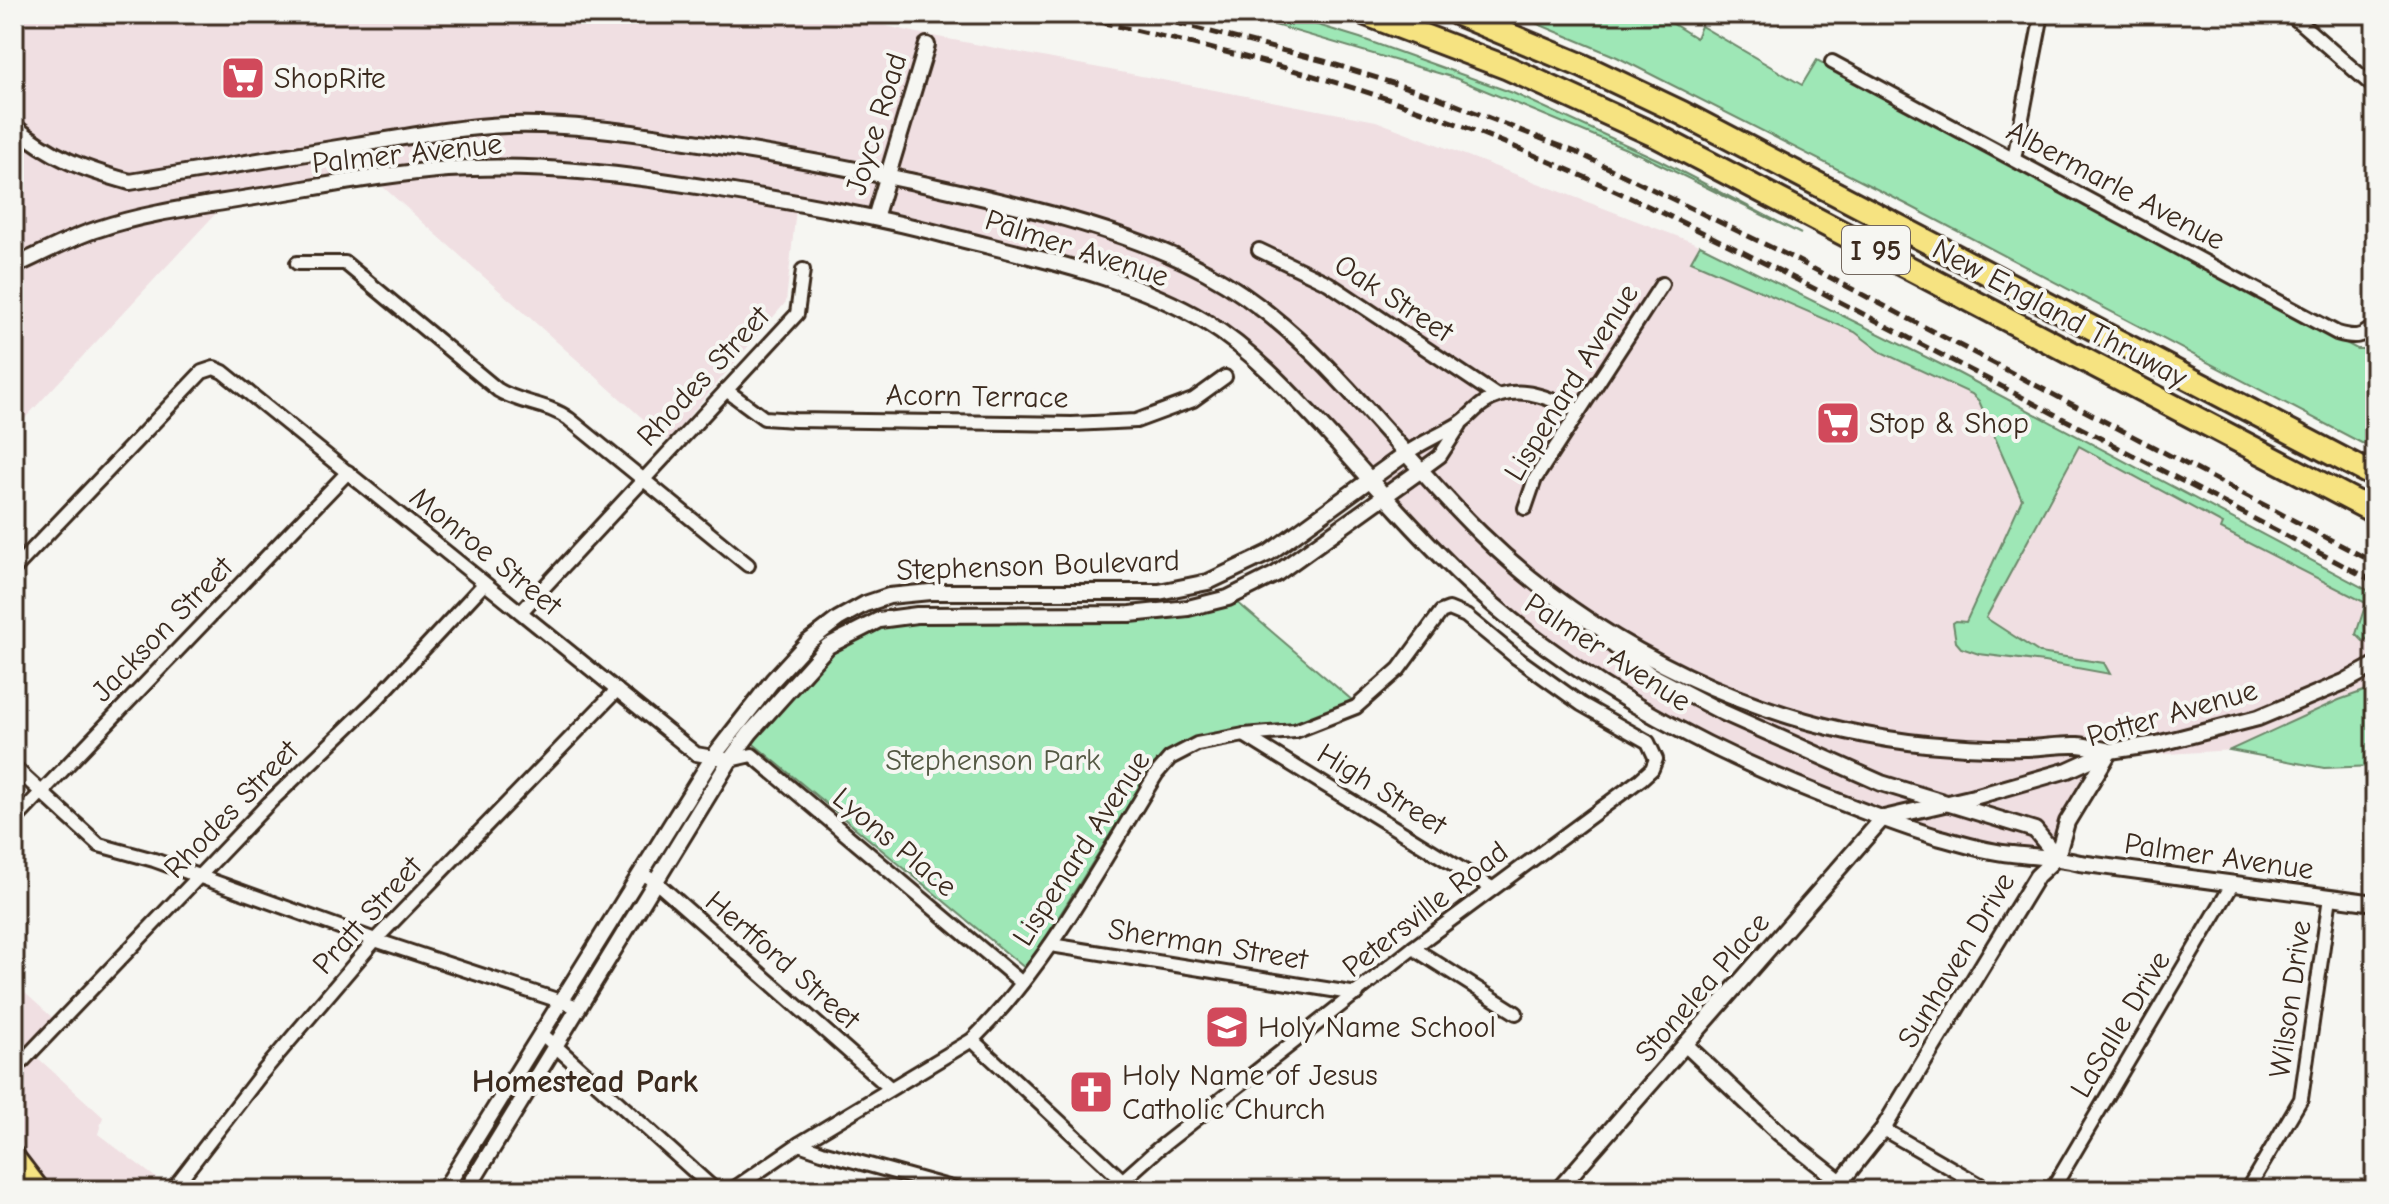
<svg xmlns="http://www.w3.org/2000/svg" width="2389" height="1204" font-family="'Comic Neue',sans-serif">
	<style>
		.built { fill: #f0dfe2 }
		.green { fill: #9ee7b6; stroke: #6c886a; stroke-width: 2 }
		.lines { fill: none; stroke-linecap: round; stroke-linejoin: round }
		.minor-casing { stroke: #3b2a1e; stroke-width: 18 }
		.tertiary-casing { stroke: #3b2a1e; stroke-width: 20 }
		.primary-casing { stroke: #3b2a1e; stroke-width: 24 }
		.motorway-casing { stroke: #3b2a1e; stroke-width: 28 }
		.minor { stroke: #f6f6f2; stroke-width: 12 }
		.tertiary { stroke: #f6f6f2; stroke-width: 14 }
		.primary { stroke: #f6e381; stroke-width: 18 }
		.motorway { stroke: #f6e381; stroke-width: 22 }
		.rail { stroke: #3b2a1e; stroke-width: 5; stroke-dasharray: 12 6; stroke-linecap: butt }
		.labels { text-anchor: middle; stroke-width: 8; stroke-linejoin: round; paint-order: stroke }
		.shield { fill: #f6f6f2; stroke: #73675e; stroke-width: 2 }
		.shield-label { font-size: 28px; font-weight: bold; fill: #3b2a1e }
		.poi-label { font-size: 30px; fill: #3b2a1e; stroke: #f6f6f2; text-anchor: start }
		.street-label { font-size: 30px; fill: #3b2a1e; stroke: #f6f6f2 }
		.park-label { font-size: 30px; fill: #545944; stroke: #f6f6f2 }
		.neighbourhood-label { font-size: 32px; font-weight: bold; fill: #3b2a1e; stroke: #f6f6f2 }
	</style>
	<rect width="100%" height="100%" fill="#f6f6f2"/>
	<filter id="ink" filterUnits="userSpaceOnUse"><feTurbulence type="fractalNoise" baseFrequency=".0125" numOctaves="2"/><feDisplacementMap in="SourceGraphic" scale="16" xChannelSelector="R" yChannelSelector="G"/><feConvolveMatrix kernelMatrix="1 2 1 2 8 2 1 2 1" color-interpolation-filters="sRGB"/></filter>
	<g filter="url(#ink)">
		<g class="built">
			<path d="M14 14H833L922 34 1376 121 1700 245 1958 373 2375 594V741L2103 758 2050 860 2004 857 1738 764 1542 650 1265 373 1197 321 1106 282 865 219 796 209 786 302 668 441 382 186 220 209 14 430Z"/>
			<path d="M14 983 55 1020 28 1049 103 1117 98 1134 168 1187 166 1190H14Z"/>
		</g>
		<g class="green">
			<path d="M1237 14H1282L1360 38 1513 93 1659 160 1801 234 1643 156 1455 78Z"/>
			<path d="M1514 14H1650L1665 19 1696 38 1701 26 1802 85 1817 60 2357 349H2365L2375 343V450L1908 205 1617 57Z"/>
			<path d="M1700 245 1958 373 2375 594V635L2363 641 2356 634 2366 603 2221 529 2223 524 2079 446 1986 618 2040 653 2104 663 2110 674 2044 662 1979 654 1961 648 1956 642 1953 623 1956 621 1966 622 2022 499 1979 401 1972 394 1881 352 1855 332 1691 261Z"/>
			<path d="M1237 602 1353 701 1291 726 1205 737 1178 745 1155 763 1026 969 750 741 823 659 850 640 882 628 929 621 1183 614Z"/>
			<path d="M2375 687V766L2324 768 2230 750 2339 700Z"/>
		</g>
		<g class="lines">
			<g class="minor-casing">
				<g id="minor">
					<path d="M2290 14 2375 88"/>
					<path d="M1832 62 2337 333C2354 338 2362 338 2375 325"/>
					<path d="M2014 159 2042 14"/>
					<path d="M1259 250 1328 283 1497 396"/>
					<path d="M297 263H345L498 390C521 404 547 403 569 419L748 565"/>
					<path d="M726 390 764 418 795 420 1072 424 1136 421 1193 400 1225 377"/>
					<path d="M1405 454C1423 442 1442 434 1460 423 1468 418 1475 409 1484 403 1517 382 1545 397 1578 410"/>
					<path d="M1421 470 1440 456 1460 425"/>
					<path d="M1525 508 1535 479 1662 284"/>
					<path d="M14 569 202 372 214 368 223 372 696 754 730 760 752 755 1022 983"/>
					<path d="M521 612 797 314 803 270"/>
					<path d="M1244 735 1492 888"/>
					<path d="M14 767 99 845 154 860 375 940 578 1007"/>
					<path d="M14 821 348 472"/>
					<path d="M641 873 657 883 890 1088"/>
					<path d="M1051 945 1357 994"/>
					<path d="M1413 948 1516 1013"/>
					<path d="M542 1034 715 1190"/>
					<path d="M972 1040 1122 1180"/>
					<path d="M14 1070 269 803 376 700 484 584"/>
					<path d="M1883 1129 1989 1190"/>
					<path d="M799 1144 822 1152 959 1190"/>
					<path d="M172 1190 262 1073 375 940 617 690"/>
					<path d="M732 1190 799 1144 972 1040C1049 964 1100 865 1157 773L1170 758 1197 744 1244 735 1295 731 1356 707 1399 669 1441 612 1449 609 1466 616 1517 658 1581 704 1648 742 1656 759 1652 769 1641 779 1413 948 1158 1149 1112 1190"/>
					<path d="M2052 1190 2232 885"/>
					<path d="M2247 1190 2301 1099 2330 897"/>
				</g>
			</g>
			<g class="tertiary-casing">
				<g id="tertiary">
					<path d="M14 126C52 158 83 169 130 182 206 170 281 157 356 145 406 137 456 127 507 125 565 123 623 131 680 140 756 151 831 164 905 180 1001 201 1121 226 1206 272 1317 332 1392 447 1481 534 1599 649 1762 727 1926 744 1959 747 1991 749 2024 748 2042 748 2061 744 2078 745 2089 746 2100 749 2110 751"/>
					<path d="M875 218 927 45"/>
					<path d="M14 266C42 254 69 238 98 229 148 212 202 206 255 197 319 187 383 174 448 169 540 163 631 175 721 190 800 203 879 217 957 238 1040 259 1131 277 1206 322 1258 354 1299 402 1340 446 1378 489 1416 532 1457 572 1562 673 1692 744 1827 797 1862 811 1898 825 1934 836 1960 843 1986 852 2012 854 2036 857 2057 857 2080 863L2375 903"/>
					<path d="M1605 638 1649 674 1722 712 1881 783 2035 830 2057 857"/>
					<path d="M1884 818 1974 797 2068 770 2110 751 2157 744 2258 718 2344 682 2375 665"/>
					<path d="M1686 1045 1780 1134 1841 1182 1883 1129 2037 876 2057 857 2067 822 2110 751"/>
					<path d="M444 1190 713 757 773 680 808 642 838 619 865 604 889 596 930 592H1159L1208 582 1269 553 1405 454"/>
					<path d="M467 1190 730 760 750 733 828 646 879 620 917 615 1130 614 1188 608 1228 598 1276 574 1421 470"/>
					<path d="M1558 1190 1883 818"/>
				</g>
			</g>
			<g class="primary-casing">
				<path id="primary" d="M14 1156 40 1190"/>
			</g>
			<g class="motorway-casing">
				<g id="motorway">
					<path d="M1366 14 1508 68 1657 136 2375 512"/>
					<path d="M1458 14 1583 66 1682 113 2375 476"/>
				</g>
			</g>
			<use href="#minor" class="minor"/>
			<use href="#tertiary" class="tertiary"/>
			<use href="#primary" class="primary"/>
			<use href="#motorway" class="motorway"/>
			<g class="rail">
				<path d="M1065 14C1188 42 1314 71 1433 115 1598 176 1753 256 1909 338 2064 419 2220 501 2375 582"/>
				<path d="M1141 14 1324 61 1436 97 1578 153 1789 256 2375 563"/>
			</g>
		</g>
	</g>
	<defs>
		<g id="supermarket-square" transform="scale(2.3)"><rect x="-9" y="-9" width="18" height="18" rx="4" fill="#d1495b" stroke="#f6f6f2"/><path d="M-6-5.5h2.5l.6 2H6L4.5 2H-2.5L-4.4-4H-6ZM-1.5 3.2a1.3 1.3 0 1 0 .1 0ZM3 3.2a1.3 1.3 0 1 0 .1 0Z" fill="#fff"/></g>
		<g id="school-square" transform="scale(2.3)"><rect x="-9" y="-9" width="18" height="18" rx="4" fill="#d1495b" stroke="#f6f6f2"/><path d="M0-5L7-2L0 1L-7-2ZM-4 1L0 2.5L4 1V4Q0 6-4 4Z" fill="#fff"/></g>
		<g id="church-square" transform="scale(2.3)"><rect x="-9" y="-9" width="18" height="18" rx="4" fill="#d1495b" stroke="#f6f6f2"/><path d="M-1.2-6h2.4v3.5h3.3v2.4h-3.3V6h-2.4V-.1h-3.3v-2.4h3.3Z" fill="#fff"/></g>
	</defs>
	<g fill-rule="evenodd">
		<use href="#supermarket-square" x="243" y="78"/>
		<use href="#supermarket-square" x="1838" y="423"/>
		<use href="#school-square" x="1227" y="1027"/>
		<use href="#church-square" x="1091" y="1092"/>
	</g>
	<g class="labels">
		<rect class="shield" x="1842" y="226" width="68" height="48" rx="6"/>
		<g class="shield-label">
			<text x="1876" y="260">I 95</text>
		</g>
		<g class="poi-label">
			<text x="274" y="88">ShopRite</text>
			<text x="1869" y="433">Stop &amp; Shop</text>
			<text x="1258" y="1037">Holy Name School</text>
			<text x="1122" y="1085">Holy Name of Jesus<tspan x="1122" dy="34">Catholic Church</tspan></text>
		</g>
		<g class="street-label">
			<text transform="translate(876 124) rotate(-73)" y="10">Joyce Road</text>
			<text transform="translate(407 153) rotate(-6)" y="10">Palmer Avenue</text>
			<text transform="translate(2116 185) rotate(28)" y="10">Albermarle Avenue</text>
			<text transform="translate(1077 248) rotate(18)" y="10">Palmer Avenue</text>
			<text transform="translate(1394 298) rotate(33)" y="10">Oak Street</text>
			<text transform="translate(2060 313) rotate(28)" y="10">New England Thruway</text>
			<text transform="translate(703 376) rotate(-47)" y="10">Rhodes Street</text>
			<text transform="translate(1571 382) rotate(-58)" y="10">Lispenard Avenue</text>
			<text transform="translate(977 396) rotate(1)" y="10">Acorn Terrace</text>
			<text transform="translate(486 551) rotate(39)" y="10">Monroe Street</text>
			<text transform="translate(1038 565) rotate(-2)" y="10">Stephenson Boulevard</text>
			<text transform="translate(162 629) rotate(-46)" y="10">Jackson Street</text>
			<text transform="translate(1608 652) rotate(33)" y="10">Palmer Avenue</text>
			<text transform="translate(2172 713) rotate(-16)" y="10">Potter Avenue</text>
			<text transform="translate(1382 789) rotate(32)" y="10">High Street</text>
			<text transform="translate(231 809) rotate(-46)" y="10">Rhodes Street</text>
			<text transform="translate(895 842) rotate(40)" y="10">Lyons Place</text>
			<text transform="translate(1081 848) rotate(-57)" y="10">Lispenard Avenue</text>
			<text transform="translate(2219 856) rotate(8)" y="10">Palmer Avenue</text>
			<text transform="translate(1425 909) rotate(-38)" y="10">Petersville Road</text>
			<text transform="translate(367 915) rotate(-48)" y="10">Pratt Street</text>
			<text transform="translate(1208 944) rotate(9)" y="10">Sherman Street</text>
			<text transform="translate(783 960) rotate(41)" y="10">Hertford Street</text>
			<text transform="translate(1956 960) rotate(-59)" y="10">Sunhaven Drive</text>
			<text transform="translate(1702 987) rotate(-49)" y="10">Stonelea Place</text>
			<text transform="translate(2290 999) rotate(-82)" y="10">Wilson Drive</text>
			<text transform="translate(2120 1024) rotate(-59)" y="10">LaSalle Drive</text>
		</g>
		<g class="park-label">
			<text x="993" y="770">Stephenson Park</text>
		</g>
		<g class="neighbourhood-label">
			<text x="585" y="1092">Homestead Park</text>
		</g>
	</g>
	<rect width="2389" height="1204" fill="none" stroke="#f6f6f2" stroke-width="48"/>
	<rect x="24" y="24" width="2341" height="1156" fill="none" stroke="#3b2a1e" stroke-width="3" filter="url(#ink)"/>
</svg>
